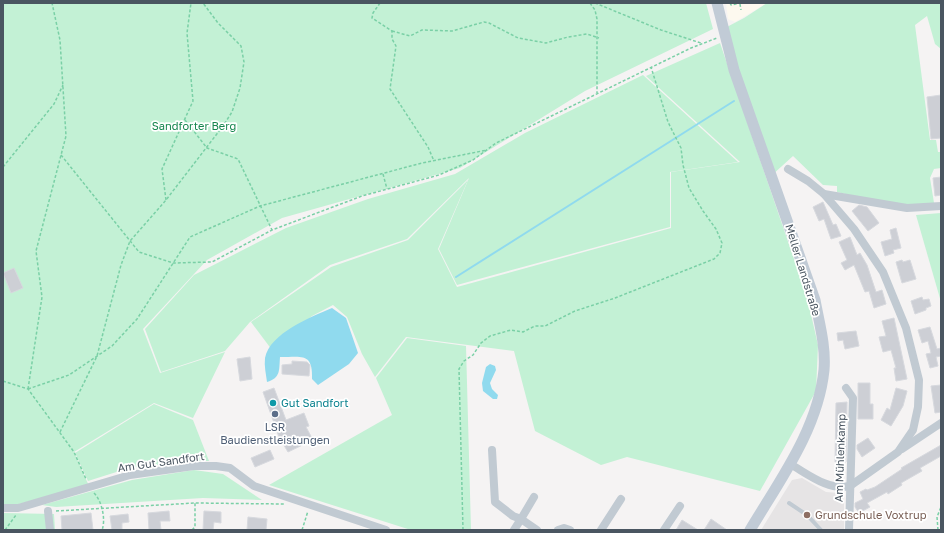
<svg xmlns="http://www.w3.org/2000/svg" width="944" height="533" font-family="'Golos Text',sans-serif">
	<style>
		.commercial { fill: #fdf9ef }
		.education { fill: #e6e4e5 }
		.green { fill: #c3f1d5 }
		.water { fill: #90daee }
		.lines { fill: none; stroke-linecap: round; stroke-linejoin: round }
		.stream { stroke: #90daee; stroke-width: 2 }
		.building { fill: #cdcfd5; stroke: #d7d9de }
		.path { stroke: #7ad0a6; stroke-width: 1.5; stroke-dasharray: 3 2; stroke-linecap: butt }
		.lane { stroke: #c1cad2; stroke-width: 4 }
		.street { stroke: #c1cad2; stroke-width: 8 }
		.secondary { stroke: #c1cbd6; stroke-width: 11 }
		.culture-dot { fill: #0f9aa8; stroke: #fff; stroke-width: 1.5 }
		.service-dot { fill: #5c6f8a; stroke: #fff; stroke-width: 1.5 }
		.education-dot { fill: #8d6e63; stroke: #fff; stroke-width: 1.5 }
		.labels { text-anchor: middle; stroke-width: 3.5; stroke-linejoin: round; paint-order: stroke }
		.park-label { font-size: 11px; fill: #17864f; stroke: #fff }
		.street-label { font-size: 11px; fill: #4a5661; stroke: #fff }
		.culture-label { font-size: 11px; fill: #0d838f; stroke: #fff; text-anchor: start }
		.service-label { font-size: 11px; fill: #4e5e75; stroke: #fff }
		.education-label { font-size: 11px; fill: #785e54; stroke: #fff; text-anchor: start }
	</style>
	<rect width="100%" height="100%" fill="#f5f3f3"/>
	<path class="commercial" d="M726 3H767L735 22 728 19Z"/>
	<path class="education" d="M802 478 826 492 839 493 844 500V530H761L792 480Z"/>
	<g class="green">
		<path d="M3 3H706L713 29 585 91 460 168 282 218 207 260 143 329 160 373 225 352 193 418 154 403 74 452 89 486 3 508Z"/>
		<path d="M767 3H941V49L935 44 927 16 915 25 930 140H936L938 152H941V168L934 169 930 178 934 203 907 208 837 192V186L823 185 793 156 771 176 723 29 744 18Z"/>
		<path d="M720 43 807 297 818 345 816 391 760 491 627 457 601 465 535 431 514 351 406 337 375 377 362 354 347 317 333 305 312 316 272 350 251 322 331 267 408 240 468 180 438 249 457 287 671 228V172L740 162 646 76Z"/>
		<path d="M643 75 738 162 670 172V227L457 285 439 249 469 178 407 239 330 265 250 322 225 351 161 372 145 329 194 275 286 228 368 199 455 174 525 133Z"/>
		<path d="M941 213V302L916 215Z"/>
		<path d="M407 338 466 346 471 530H411L269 485 392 415 376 378Z"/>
		<path d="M154 404 193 420 209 461H193L129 468 88 481 75 453Z"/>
		<path d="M194 470 223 474 262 500 203 498 56 507 42 505 132 480Z"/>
		<path d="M3 513 54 514 55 530H3Z"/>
	</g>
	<g class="water">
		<path d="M332 308 346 318 358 353 349 364 318 385 312 379C313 352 302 357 280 357 279 370 281 378 267 382 266 374 264 366 265 358 270 333 311 317 332 308Z"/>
		<path d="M490 364 495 366 496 370 490 383 492 389 498 395 497 399H493L483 391 482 383 486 367Z"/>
	</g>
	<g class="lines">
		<path class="stream" d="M456 277 734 101"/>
	</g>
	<g class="building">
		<path d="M941 95V138L931 139 927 97Z"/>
		<path d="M941 177V195L935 196 933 178Z"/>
		<path d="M823 202 833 225 836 224 841 236 831 239 824 219 819 221 813 207Z"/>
		<path d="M859 205 867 207 879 223 868 231 852 211Z"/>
		<path d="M896 228 901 248 893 250 894 253 885 256 881 242 892 239 890 230Z"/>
		<path d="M850 237 857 255 860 253 867 265 876 292 882 290 886 304 874 308 869 291 865 292 854 265 845 270 841 263 847 260 839 242Z"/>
		<path d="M902 260 903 262 910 260 916 279 902 283 896 262Z"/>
		<path d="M14 268 23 288 11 293 3 273Z"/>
		<path d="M922 297 923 300 929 299 931 306 926 308V310L915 314 911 301Z"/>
		<path d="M894 318 907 379 896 381 894 368H896L891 350 883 352 879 337 886 336 882 321Z"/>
		<path d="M930 327 937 349 941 348V356L936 357 938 366 930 368 926 354 931 353 928 341 922 343 918 330Z"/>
		<path d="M856 331 859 346 845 349 843 340 838 341 837 333Z"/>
		<path d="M250 357 252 379 240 381 237 359Z"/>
		<path d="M292 361 307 362 310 365 309 376 282 374V365L292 364Z"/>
		<path d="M858 383H870V404H873V419H858Z"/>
		<path d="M941 385V412L935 413 931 386Z"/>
		<path d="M274 388 286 420 304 413 309 426 306 427 313 440 288 452 279 437 263 392Z"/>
		<path d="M896 388 907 391 903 406 891 426 881 420 887 408 890 410Z"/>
		<path d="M847 402 846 462H835L836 403Z"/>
		<path d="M868 438 875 448 862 457 857 449V445Z"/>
		<path d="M941 445V456L920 468 922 471 901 483 902 485 888 494 887 492 867 503 870 507 859 513 855 507V503L863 499 860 492 866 489 867 490 875 487 902 469 901 468Z"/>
		<path d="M270 450 274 459 255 467 251 458Z"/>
		<path d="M169 511 170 521H160L161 530H149L148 513Z"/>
		<path d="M204 511 221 512V523L214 522 213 530H203Z"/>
		<path d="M91 513 93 530H62L61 516Z"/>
		<path d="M128 514 129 522 122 523V530H112L110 516Z"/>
		<path d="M248 517 267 519 266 530H247Z"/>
		<path d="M711 519 727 530H704Z"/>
		<path d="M682 520 698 530H676Z"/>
	</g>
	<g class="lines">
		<g class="path">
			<path d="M380 3 373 13 372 18 392 31V39L396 46 390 89 428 147 434 161"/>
			<path d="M590 3 595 10 597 19V93"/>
			<path d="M595 3 661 30 701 43"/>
			<path d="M730 3 731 5 740 3"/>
			<path d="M740 4 741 10"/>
			<path d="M392 31 410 36 422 30 452 31 484 22 489 23 518 38 546 43 568 37 587 34 599 38"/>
			<path d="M185 120 207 148 238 159 272 230"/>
			<path d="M61 155 139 252 173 263 212 262 272 230 362 196 439 175 473 160 496 143 691 48 717 38"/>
			<path d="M3 167 54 104 63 85"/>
			<path d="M383 174 387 189"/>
			<path d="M166 200 162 169 193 101 187 33 191 3"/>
			<path d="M3 381 28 389 74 452 86 479"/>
			<path d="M28 389 69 375 112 346 137 319 190 237 260 206 422 163 487 150"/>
			<path d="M28 389 42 297 36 251 66 136 60 40 52 3"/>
			<path d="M60 432 97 356 121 265 130 241 166 200 223 126 232 112 240 88 244 62 241 46 218 23 203 3"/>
			<path d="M94 493C102 501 106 520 102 530"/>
			<path d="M56 511 195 503 284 504"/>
			<path d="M5 530 16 515"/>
			<path d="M192 530 195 527V503"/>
			<path d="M302 530 308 511"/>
			<path d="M463 530 459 369 464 361 473 355 481 343 490 336 511 330 523 332 535 326H545L575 311 615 298 714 259 720 253 722 243 716 229 703 211 689 188 683 165 681 148 668 122 651 67"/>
			<path d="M938 530 937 517 941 507"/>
		</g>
		<path class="lane" d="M789 503 807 515 821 530"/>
		<g class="street">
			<path d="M788 169 808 181 824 194 907 208 941 206"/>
			<path d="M846 388 853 398 849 530"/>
			<path d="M902 449 941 423"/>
			<path d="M492 450 495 502 513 516 521 519 514 530"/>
			<path d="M790 464C808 474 828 491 850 486L898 452 913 430 918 407 919 380 906 328 883 272 854 229 824 194"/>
			<path d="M534 497 521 519 537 530"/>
			<path d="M3 508H18L130 475 194 466H216L230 468 254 486 386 530"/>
			<path d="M48 511 50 530"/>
			<path d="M558 530 564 528 570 530"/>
			<path d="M601 530 621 499"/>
			<path d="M664 530 680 506"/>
		</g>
		<path class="secondary" d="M717 3 734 70 815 300C819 322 826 346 824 370 818 429 780 480 750 530"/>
	</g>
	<circle class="culture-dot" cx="273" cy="403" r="4"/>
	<circle class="service-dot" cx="275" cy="414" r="4"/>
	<circle class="education-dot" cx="807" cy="515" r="4"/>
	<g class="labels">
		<g class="park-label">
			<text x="194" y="130">Sandforter Berg</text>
		</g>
		<g class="street-label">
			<text transform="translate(803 270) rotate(73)" y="4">Meller Landstraße</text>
			<text transform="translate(840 458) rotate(-88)" y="4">Am Mühlenkamp</text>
			<text transform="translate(161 462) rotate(-8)" y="4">Am Gut Sandfort</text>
		</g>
		<g class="culture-label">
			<text x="281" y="407">Gut Sandfort</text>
		</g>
		<g class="service-label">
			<text x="275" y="431">LSR<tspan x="275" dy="13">Baudienstleistungen</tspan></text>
		</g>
		<g class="education-label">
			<text x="815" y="519">Grundschule Voxtrup</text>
		</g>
	</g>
	<rect width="944" height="533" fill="none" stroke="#4a5661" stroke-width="8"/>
</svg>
